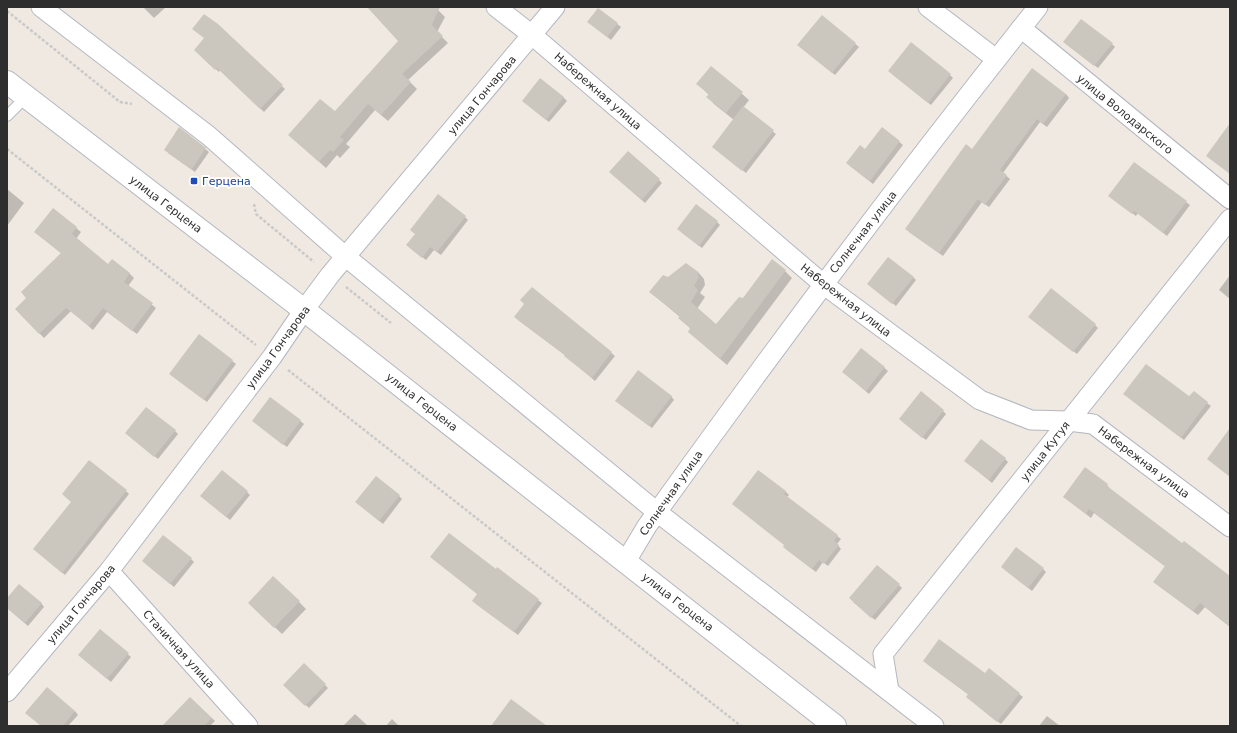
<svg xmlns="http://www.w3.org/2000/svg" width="1237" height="733" font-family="'DejaVu Sans',sans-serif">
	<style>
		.shadow { fill: #0003 }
		.building { fill: #cbc7bf }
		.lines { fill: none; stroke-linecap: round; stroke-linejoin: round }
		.service-casing { stroke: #b4b7c1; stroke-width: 12 }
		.minor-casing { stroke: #b4b7c1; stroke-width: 21 }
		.secondary-casing { stroke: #b4b7c1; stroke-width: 24 }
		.path { stroke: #c9c9c9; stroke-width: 2.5; stroke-dasharray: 3 2; stroke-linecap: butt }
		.service { stroke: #fff; stroke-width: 10 }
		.minor { stroke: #fff; stroke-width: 19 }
		.secondary { stroke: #fff; stroke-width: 22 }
		.transit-dot { fill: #1a4fb4; stroke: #fff; stroke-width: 1.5 }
		.labels { text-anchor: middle; stroke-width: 4; stroke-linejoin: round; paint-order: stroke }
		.street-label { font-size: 11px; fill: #2e2e2e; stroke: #fff }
		.transit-label { font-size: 11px; fill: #164399; stroke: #fff; text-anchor: start }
	</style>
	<rect width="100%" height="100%" fill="#efe9e1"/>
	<g class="shadow">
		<path d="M143 7H166L154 18Z"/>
		<path d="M368 7H435L445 17 437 32 448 43 408 80 417 89 388 121 375 110 346 144 350 147 340 158 337 155 326 168 296 141 335 113 399 41Z"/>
		<path d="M598 9 621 27 611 40 592 25Z"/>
		<path d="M822 17 859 47 835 75 802 48Z"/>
		<path d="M218 25 285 89 264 112 220 70 219 72 195 50Z"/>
		<path d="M1112 44 1115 47 1098 68 1068 45Z"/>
		<path d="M711 67 749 100 743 108 776 134 746 173 713 147 734 120 714 104 708 97 709 95 698 84Z"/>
		<path d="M892 74 950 75 953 78 931 105Z"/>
		<path d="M1066 94 1069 98 1047 127 1040 122 1003 173 1010 179 989 207 982 202 943 256 909 232 972 150Z"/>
		<path d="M563 97 567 101 549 122 523 101Z"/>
		<path d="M882 128 903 145 873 184 850 166 865 150Z"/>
		<path d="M180 129 209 152 195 172 168 153Z"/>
		<path d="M1134 163 1190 205 1167 236 1138 213 1136 216 1113 199Z"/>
		<path d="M613 175 659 180 662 183 645 203Z"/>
		<path d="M7 189 24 203 7 226Z"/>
		<path d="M53 209 81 232 76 239 108 265 112 260 130 274 134 278 128 286 156 308 137 334 107 312 93 330 71 311 44 338 16 309 27 298 62 254 40 236Z"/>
		<path d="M465 217 468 220 441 255 434 250 426 260 411 248Z"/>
		<path d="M717 222 720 225 702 248 681 232Z"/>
		<path d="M697 271 704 279 705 285 700 293 705 297 697 309 716 326 785 271 792 278 727 365 689 332 691 329 679 318 680 317 650 292 668 279Z"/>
		<path d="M1230 275V299L1219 290Z"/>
		<path d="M913 277 916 280 896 306 872 287Z"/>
		<path d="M563 314 615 356 595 381 566 356 518 320Z"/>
		<path d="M1033 320 1095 325 1098 328 1077 354Z"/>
		<path d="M199 336 236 364 207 402 174 377Z"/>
		<path d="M862 349 888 371 869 394 847 375Z"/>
		<path d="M671 396 674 400 652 428 620 404Z"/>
		<path d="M1128 397 1190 398 1207 403 1211 406 1184 440Z"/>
		<path d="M271 398 304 424 287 447 257 424Z"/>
		<path d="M943 411 946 414 926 440 903 422Z"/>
		<path d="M175 431 178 434 158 459 130 436Z"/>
		<path d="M1005 459 1008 462 992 483 969 464Z"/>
		<path d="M759 471 786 492 789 495 787 497 841 539 837 544 841 549 828 566 823 562 816 572 787 550Z"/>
		<path d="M1107 485 1111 490 1230 580V627L1205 607 1198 615 1159 586 1166 567 1094 513 1091 518 1069 501Z"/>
		<path d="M126 491 129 494 65 575 38 552Z"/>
		<path d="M247 492 250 495 230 520 205 499Z"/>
		<path d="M399 496 402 499 383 524 360 505Z"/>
		<path d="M431 557 496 570 542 603 518 635 476 604 478 594Z"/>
		<path d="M191 559 194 562 174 587 146 564Z"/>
		<path d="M1043 569 1046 572 1032 591 1005 570Z"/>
		<path d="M899 585 902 588 875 620 853 602Z"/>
		<path d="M7 600 41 603 44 607 28 626 7 608Z"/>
		<path d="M299 602 306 609 282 634 249 603Z"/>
		<path d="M100 631 131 657 111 682 83 658Z"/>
		<path d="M304 664 328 688 309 708 285 685Z"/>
		<path d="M927 664 985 675 989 670 1023 697 1001 724 971 700 969 695Z"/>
		<path d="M190 698 215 721 210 726H178Z"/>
		<path d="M75 711 78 715 68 726H42Z"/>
		<path d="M355 714 368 726H343Z"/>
		<path d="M1047 716 1060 726H1039Z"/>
		<path d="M392 719 399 726H386Z"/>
	</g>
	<g class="building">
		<path d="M367 7H440L432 25 443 36 402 74 411 82 381 115 368 104 340 137 344 140 333 152 330 150 319 162 288 135 320 99 335 111 398 41Z"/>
		<path d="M598 8 618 23 607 37 587 22Z"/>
		<path d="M204 14 218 24 283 85 260 109 217 68 215 70 194 50 204 38 192 29Z"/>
		<path d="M822 15 856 43 832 73 797 45Z"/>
		<path d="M1081 19 1113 43 1094 66 1063 42Z"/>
		<path d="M911 42 951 74 928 103 888 71Z"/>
		<path d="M711 66 743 92 726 113 706 97 709 94 696 84Z"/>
		<path d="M1032 68 1066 94 1043 124 1037 119 1000 170 1007 175 985 205 978 199 939 253 905 229 966 144 972 149Z"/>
		<path d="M540 78 564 97 546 120 522 101Z"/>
		<path d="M743 106 774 130 742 171 712 147Z"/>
		<path d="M1230 123V174L1206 156Z"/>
		<path d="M179 127 206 148 192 169 164 150Z"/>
		<path d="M882 127 900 141 870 181 846 163 860 145 865 149Z"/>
		<path d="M628 151 660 179 642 200 609 172Z"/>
		<path d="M1134 162 1187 201 1163 233 1134 211 1132 214 1108 196Z"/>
		<path d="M438 194 466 216 437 252 430 247 422 258 406 245 415 234 410 230Z"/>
		<path d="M696 204 718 221 699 246 677 229Z"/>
		<path d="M53 208 77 227 72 234 108 264 112 259 130 273 124 282 153 303 132 331 103 308 89 326 66 308 39 334 15 309 26 298 21 292 61 253 34 232Z"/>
		<path d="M888 257 914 277 892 304 867 284Z"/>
		<path d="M772 259 786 270 720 359 688 332 690 328 678 318 680 316 649 292 663 275 668 277 686 263 697 271 699 277 694 286 698 290 691 302 716 324 739 297 743 298Z"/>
		<path d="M532 287 612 352 592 378 564 356 565 355 514 317 524 304 520 300Z"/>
		<path d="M1051 288 1096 324 1073 352 1028 317Z"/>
		<path d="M199 334 233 360 204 400 169 374Z"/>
		<path d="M861 348 885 367 866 391 842 372Z"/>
		<path d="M1146 364 1189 396 1194 391 1208 402 1181 438 1123 394Z"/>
		<path d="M638 370 672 396 649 426 615 401Z"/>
		<path d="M921 391 944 410 922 438 899 419Z"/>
		<path d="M270 397 301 420 283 445 252 421Z"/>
		<path d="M146 407 176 430 154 457 125 433Z"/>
		<path d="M1230 428V477L1207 459Z"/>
		<path d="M981 439 1006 458 989 480 964 461Z"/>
		<path d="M89 460 127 490 62 573 33 549 71 502 62 494Z"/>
		<path d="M1085 467 1108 484 1107 486 1182 543 1184 541 1230 576V627L1200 603 1193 611 1153 582 1165 566 1089 509 1086 514 1063 497Z"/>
		<path d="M222 470 248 491 226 517 200 496Z"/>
		<path d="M758 470 786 491 784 494 838 535 834 541 839 545 824 564 819 560 812 569 783 547 784 545 732 504Z"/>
		<path d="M376 476 400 495 379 521 355 502Z"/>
		<path d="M449 533 496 569 497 567 539 599 514 632 472 601 477 594 430 557Z"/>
		<path d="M163 535 192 558 170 584 142 561Z"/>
		<path d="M1016 547 1044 568 1028 588 1001 567Z"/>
		<path d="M877 565 900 584 871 618 849 598Z"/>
		<path d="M273 576 300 601 274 628 248 603Z"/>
		<path d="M19 584 42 603 25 623 7 608V598Z"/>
		<path d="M100 629 129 653 107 679 78 655Z"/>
		<path d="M939 639 985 673 989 668 1020 693 997 722 966 697 968 694 923 661Z"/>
		<path d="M304 663 326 684 305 706 283 685Z"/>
		<path d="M47 687 75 711 63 726H41L25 713Z"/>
		<path d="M190 697 212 718 204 726H162Z"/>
		<path d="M511 699 547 726H491Z"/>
	</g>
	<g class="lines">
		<g class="service-casing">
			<path id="service" d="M7 116 26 97"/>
		</g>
		<g class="minor-casing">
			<g id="minor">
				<path d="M41 7 209 136 346 257 657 512 934 726"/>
				<path d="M496 7 532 35 823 284 980 400 1031 420 1068 421 1093 424 1230 527"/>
				<path d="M928 7 996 59"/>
				<path d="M1021 28 1230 199"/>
				<path d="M626 561 647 526C773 350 903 176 1038 7"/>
				<path d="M109 571 248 726"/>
				<path d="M889 691 883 654 1230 219"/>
				<path d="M7 692 109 571 272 357 304 310 330 275 555 7"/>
			</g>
		</g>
		<g class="secondary-casing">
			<path id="secondary" d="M7 82 304 310 835 726"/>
		</g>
		<g class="path">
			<path d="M7 11 120 102 132 104"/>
			<path d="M7 149 256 345"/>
			<path d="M254 204 256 214 314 262"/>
			<path d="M346 287 391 323"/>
			<path d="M288 370 741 726"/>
		</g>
		<use href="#service" class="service"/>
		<use href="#minor" class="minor"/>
		<use href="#secondary" class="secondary"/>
	</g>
	<rect class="transit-dot" x="190" y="177" width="8" height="8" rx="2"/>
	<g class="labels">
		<g class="street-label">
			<text transform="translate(598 91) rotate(41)" y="4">Набережная улица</text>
			<text transform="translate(482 95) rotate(-50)" y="4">улица Гончарова</text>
			<text transform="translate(1125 114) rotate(39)" y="4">улица Володарского</text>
			<text transform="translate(166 204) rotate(37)" y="4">улица Герцена</text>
			<text transform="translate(863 232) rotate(-52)" y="4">Солнечная улица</text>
			<text transform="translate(846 300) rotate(38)" y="4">Набережная улица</text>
			<text transform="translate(278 347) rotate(-54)" y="4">улица Гончарова</text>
			<text transform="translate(422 402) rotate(38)" y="4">улица Герцена</text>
			<text transform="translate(1045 451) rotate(-52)" y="4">улица Кутуя</text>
			<text transform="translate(1144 462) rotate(37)" y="4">Набережная улица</text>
			<text transform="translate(671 493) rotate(-55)" y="4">Солнечная улица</text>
			<text transform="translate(678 602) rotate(38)" y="4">улица Герцена</text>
			<text transform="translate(81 604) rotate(-50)" y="4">улица Гончарова</text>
			<text transform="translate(179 649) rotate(48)" y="4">Станичная улица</text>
		</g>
		<g class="transit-label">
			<text x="202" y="185">Герцена</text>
		</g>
	</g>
	<rect width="1237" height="733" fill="none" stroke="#2e2e2e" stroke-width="16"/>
</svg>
